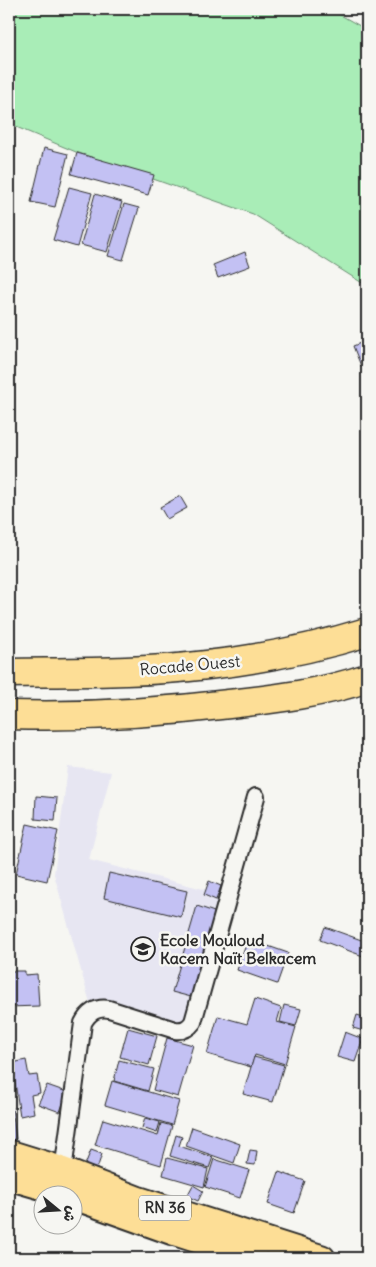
<svg xmlns="http://www.w3.org/2000/svg" width="376" height="1267" font-family="Delius,'Playpen Sans Arabic',sans-serif">
	<style>
		.built { fill: #e7e6f2 }
		.green { fill: #a9edb7; stroke: #6a8c71 }
		.building { fill: #c3c1f3; stroke: #2b2b2b }
		.lines { fill: none; stroke-linecap: round; stroke-linejoin: round }
		.street-casing { stroke: #2b2b2b; stroke-width: 20 }
		.primary-casing { stroke: #2b2b2b; stroke-width: 29 }
		.highway-casing { stroke: #2b2b2b; stroke-width: 31 }
		.street { stroke: #f6f6f2; stroke-width: 16 }
		.primary { stroke: #fdde96; stroke-width: 25 }
		.highway { stroke: #fdde96; stroke-width: 28 }
		.labels { text-anchor: middle; stroke-width: 5; stroke-linejoin: round; paint-order: stroke }
		.shield { fill: #f6f6f2; stroke: #686867; stroke-width: 1 }
		.shield-label { font-size: 15px; font-weight: bold; fill: #2b2b2b }
		.street-label { font-size: 16px; fill: #2b2b2b; stroke: #f6f6f2 }
		.poi-label { font-size: 16px; font-weight: bold; fill: #2b2b2b; stroke: #f6f6f2; text-anchor: start }
	</style>
	<rect width="100%" height="100%" fill="#f6f6f2"/>
	<filter id="ink" filterUnits="userSpaceOnUse"><feTurbulence type="fractalNoise" baseFrequency=".02" numOctaves="2"/><feDisplacementMap in="SourceGraphic" scale="10" xChannelSelector="R" yChannelSelector="G"/><feConvolveMatrix kernelMatrix="1 2 1 2 8 2 1 2 1" color-interpolation-filters="sRGB"/></filter>
	<g filter="url(#ink)">
		<path class="built" d="M68 767 111 772 89 860 227 895 187 1031 90 1003 54 874Z"/>
		<path class="green" d="M9 9H330L367 30V286L253 214 76 152 9 124Z"/>
		<g class="building">
			<path d="M44 148 68 154 55 207 31 202Z"/>
			<path d="M77 153 154 175 148 195 71 174Z"/>
			<path d="M69 187 92 193 77 247 53 240Z"/>
			<path d="M95 194 122 202 107 252 81 245Z"/>
			<path d="M124 204 139 208 123 260 108 256Z"/>
			<path d="M245 252 250 266 218 278 213 265Z"/>
			<path d="M363 342 367 354V364L361 366 353 346Z"/>
			<path d="M180 496 187 508 167 519 160 507Z"/>
			<path d="M36 796 57 798 55 821 35 819Z"/>
			<path d="M27 824 58 831 47 881 16 874Z"/>
			<path d="M109 873 187 891 181 917 104 898Z"/>
			<path d="M209 881 221 886 216 900 204 895Z"/>
			<path d="M197 906 220 914 195 998 172 992Z"/>
			<path d="M325 927 367 942 363 956 320 940Z"/>
			<path d="M248 939 288 953 277 984 237 970Z"/>
			<path d="M9 971H25V975L37 974 39 1006 9 1007Z"/>
			<path d="M255 999 281 1008 277 1022 296 1027 285 1064 255 1055 251 1067 207 1054 218 1016 247 1024Z"/>
			<path d="M284 1005 301 1009 296 1026 280 1022Z"/>
			<path d="M357 1015 367 1018V1032L353 1028Z"/>
			<path d="M128 1028 157 1036 149 1065 120 1057Z"/>
			<path d="M345 1032 363 1039 355 1062 337 1057Z"/>
			<path d="M167 1038 193 1045 178 1097 153 1090Z"/>
			<path d="M254 1057 284 1065 273 1102 243 1094Z"/>
			<path d="M26 1060 29 1076 37 1075 40 1093 31 1095 34 1113 20 1116 12 1063Z"/>
			<path d="M119 1060 154 1069 148 1091 114 1081Z"/>
			<path d="M112 1081 179 1101 172 1125 105 1105Z"/>
			<path d="M47 1085 67 1092 60 1112 38 1104Z"/>
			<path d="M12 1107 16 1139 9 1140V1108Z"/>
			<path d="M145 1118 160 1122 157 1133 142 1128Z"/>
			<path d="M103 1119 158 1136 161 1123 172 1126 161 1165 95 1145Z"/>
			<path d="M192 1127 240 1144 234 1163 186 1146Z"/>
			<path d="M176 1135 182 1137 179 1146 213 1157 209 1168 170 1156Z"/>
			<path d="M91 1150 102 1154 97 1169 85 1165Z"/>
			<path d="M250 1150 257 1151 255 1165 247 1164Z"/>
			<path d="M167 1158 208 1169 204 1187 163 1175Z"/>
			<path d="M214 1159 249 1170 240 1198 205 1187Z"/>
			<path d="M279 1172 305 1181 294 1213 268 1204Z"/>
			<path d="M193 1185 203 1191 198 1201 187 1196Z"/>
		</g>
		<g class="lines">
			<g class="street-casing">
				<path id="street" d="M63 1171 83 1023C89 1012 97 1007 109 1009L175 1030C183 1031 188 1029 193 1022L256 797"/>
			</g>
			<g class="primary-casing">
				<g id="primary">
					<path d="M9 1153 51 1166 137 1199 322 1258"/>
					<path d="M9 1177 68 1194"/>
					<path d="M72 1196 173 1232 254 1258"/>
				</g>
			</g>
			<g class="highway-casing">
				<g id="highway">
					<path d="M9 673C75 672 141 673 207 665 261 659 315 648 367 632"/>
					<path d="M9 715C83 717 156 713 229 704 274 699 325 693 367 678"/>
				</g>
			</g>
			<use href="#street" class="street"/>
			<use href="#primary" class="primary"/>
			<use href="#highway" class="highway"/>
		</g>
	</g>
	<defs>
		<g id="school-ring" transform="scale(1.25)"><circle r="9.5" fill="#f6f6f2" stroke="#2b2b2b" stroke-width="1.5"/><path d="M0-5L7-2L0 1L-7-2ZM-4 1L0 2.5L4 1V4Q0 6-4 4Z" fill="#2b2b2b"/></g>
	</defs>
	<g fill-rule="evenodd">
		<use href="#school-ring" x="143" y="949"/>
	</g>
	<g class="labels">
		<rect class="shield" x="139" y="1195.5" width="52" height="25" rx="4"/>
		<g class="shield-label">
			<text x="165" y="1213">RN 36</text>
		</g>
		<g class="street-label">
			<text transform="translate(190 665) rotate(-5)" y="6">Rocade Ouest</text>
		</g>
		<g class="poi-label">
			<text x="160" y="946">Ecole Mouloud<tspan x="160" dy="18">Kacem Naït Belkacem</tspan></text>
		</g>
	</g>
	<rect width="376" height="1267" fill="none" stroke="#f6f6f2" stroke-width="30"/>
	<rect x="15" y="15" width="346" height="1237" fill="none" stroke="#2b2b2b" stroke-width="2" filter="url(#ink)"/>
	<g transform="translate(58 1210) rotate(108)"><circle r="24" fill="#f6f6f2" stroke="#a5a5a2"/>
	<path d="M0-4L9 19L0 12L-9 19Z" fill="#2b2b2b"/>
	<text y="-8" font-size="14" font-weight="bold" text-anchor="middle" fill="#2b2b2b">ش</text>
	</g>
</svg>
